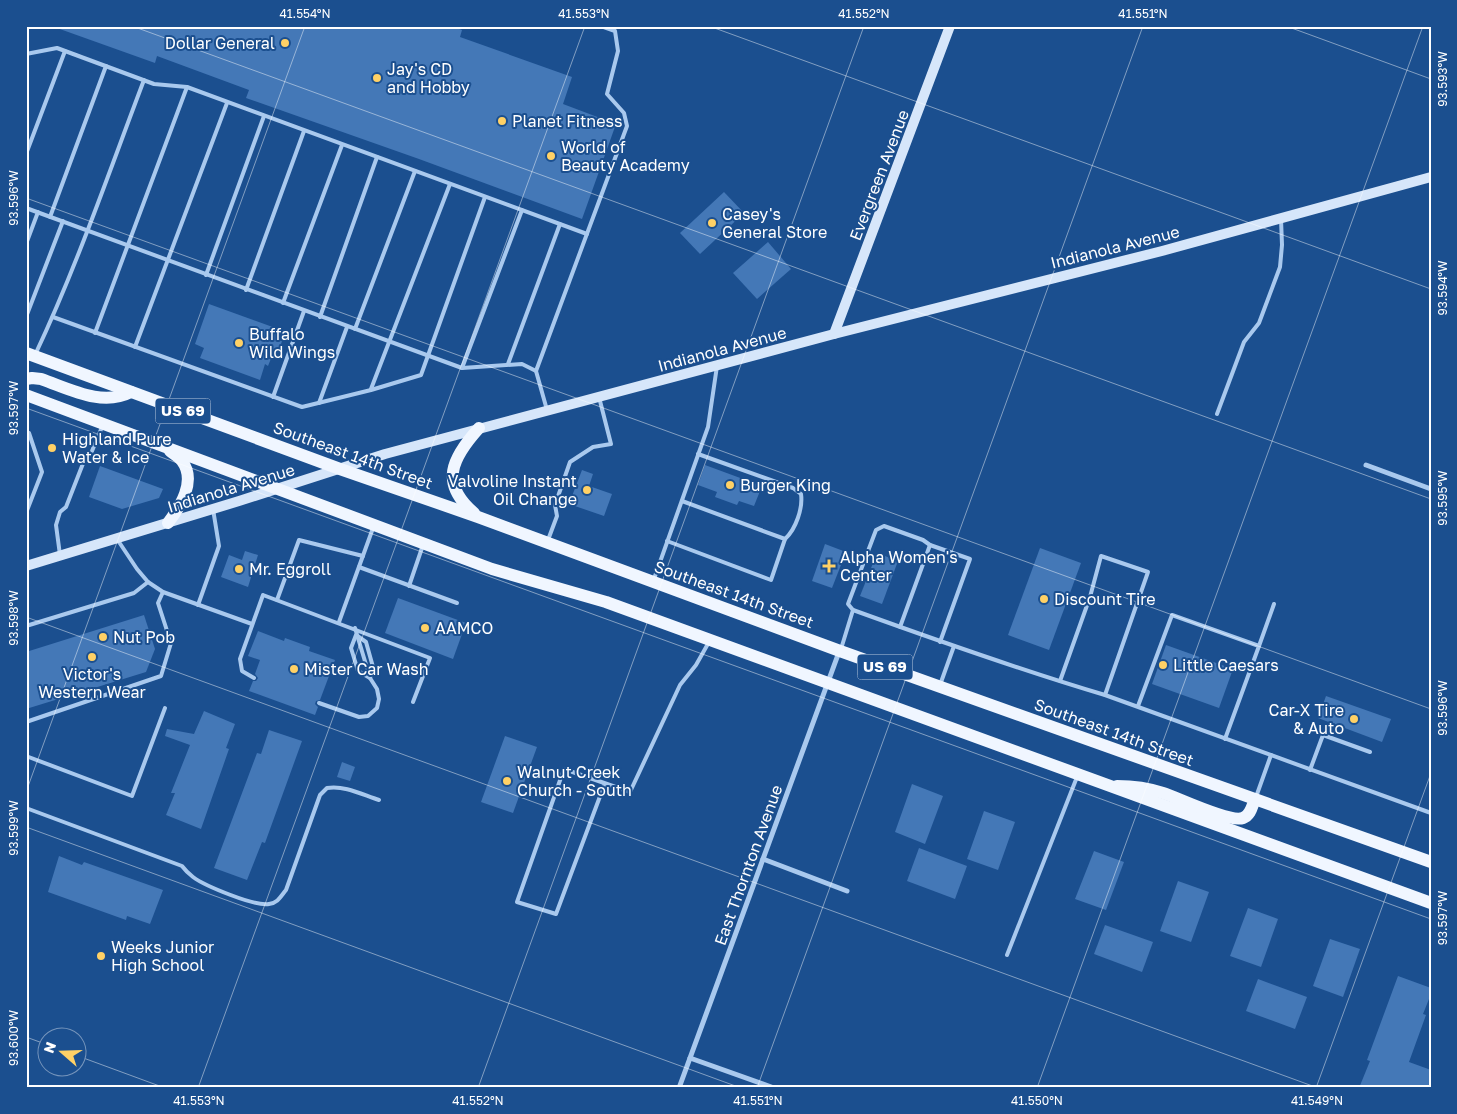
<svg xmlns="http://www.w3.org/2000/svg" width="1457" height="1114" font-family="'Golos Text',sans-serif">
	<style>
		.building { fill: #4478b7 }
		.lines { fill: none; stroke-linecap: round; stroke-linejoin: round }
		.service { stroke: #a9c9ee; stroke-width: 4 }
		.minor { stroke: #a9c9ee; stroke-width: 5 }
		.secondary { stroke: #d6e6fa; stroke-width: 10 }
		.primary { stroke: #f0f6ff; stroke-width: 12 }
		.ticks { fill: none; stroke: #fff; stroke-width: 1; stroke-opacity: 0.45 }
		.poi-dot { fill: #ffd166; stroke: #1b4f8f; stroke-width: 2 }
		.labels { text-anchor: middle; stroke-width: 4; stroke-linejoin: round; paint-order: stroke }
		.shield { fill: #1b4f8f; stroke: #bbcadd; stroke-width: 1 }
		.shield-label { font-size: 15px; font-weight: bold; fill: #fff }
		.poi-label { font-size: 16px; fill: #fff; stroke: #1b4f8f; text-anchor: start }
		.street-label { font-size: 16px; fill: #fff; stroke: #1b4f8f }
		.neatline { fill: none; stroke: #fff; stroke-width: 2 }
		.ticks-label { font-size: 12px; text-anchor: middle; fill: #fff }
	</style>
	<rect width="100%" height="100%" fill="#1b4f8f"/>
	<g class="building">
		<path d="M57 26H451L462 30 460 37 572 77 563 104 616 124 582 219 419 159 246 98 249 90 157 56 155 63 57 28Z"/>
		<path d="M724 192 744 213 700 254 680 233Z"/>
		<path d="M768 242 791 269 757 299 733 273Z"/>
		<path d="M209 304 281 330 278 340 282 341 278 353 274 351 268 366 265 364 260 380 200 358 204 348 195 344Z"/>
		<path d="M705 465 762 486 754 506 739 501 737 505 715 497 717 492 698 485Z"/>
		<path d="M100 466 163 489 159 498 122 509 89 497Z"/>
		<path d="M582 470 593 474 589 486 612 494 604 516 569 504Z"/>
		<path d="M825 544 846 552 832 588 812 581Z"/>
		<path d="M1040 548 1081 563 1049 650 1008 635Z"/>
		<path d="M245 551 258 555 248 587 221 577 229 555 242 560Z"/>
		<path d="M877 553 898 561 882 604 860 596Z"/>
		<path d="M398 598 466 623 453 659 385 633Z"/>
		<path d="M144 615 155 649 146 672 26 709V652Z"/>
		<path d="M258 631 284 641 285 638 310 647 309 651 335 660 320 700 316 701 315 704 318 707 315 715 249 691 253 681H256L258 678 255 674 260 660 248 656Z"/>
		<path d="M1166 645 1233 669 1219 708 1152 684Z"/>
		<path d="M1326 696 1391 719 1382 742 1318 718Z"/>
		<path d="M204 711 235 724 226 748 229 749 201 829 166 815 175 793H171L190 745 165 736 167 729 194 734Z"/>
		<path d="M269 730 302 741 265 843 262 842 247 880 214 868 257 753 261 754Z"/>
		<path d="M505 736 537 747 513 813 481 802Z"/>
		<path d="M342 762 355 767 350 781 337 777Z"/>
		<path d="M912 784 943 796 925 844 895 832Z"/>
		<path d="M984 811 1015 822 998 870 967 859Z"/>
		<path d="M919 848 967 866 955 899 907 881Z"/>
		<path d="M1094 851 1124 862 1106 910 1075 899Z"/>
		<path d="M59 856 82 865 84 862 163 890 150 924 127 916 126 920 48 892Z"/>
		<path d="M1178 881 1209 892 1191 942 1160 931Z"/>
		<path d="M1248 908 1278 919 1261 967 1230 956Z"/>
		<path d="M1105 925 1153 942 1142 972 1094 954Z"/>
		<path d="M1330 939 1360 949 1343 997 1313 986Z"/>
		<path d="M1398 976 1431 988V994L1423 1014 1426 1015 1409 1062 1431 1070V1088H1359L1370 1061 1367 1060Z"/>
		<path d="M1258 979 1307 997 1295 1029 1246 1011Z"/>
	</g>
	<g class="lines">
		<g class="service">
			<path d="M26 54 57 48 154 84 187 87 587 234"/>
			<path d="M26 154 65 51"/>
			<path d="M26 208 462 368 522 364 536 371 547 410"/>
			<path d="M50 217 106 66"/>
			<path d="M26 244 38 212"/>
			<path d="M206 275 264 116"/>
			<path d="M246 290 304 131"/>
			<path d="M283 303 342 145"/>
			<path d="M26 317 63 221"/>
			<path d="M53 317 302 407 371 390 421 375 485 197"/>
			<path d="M320 317 377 157"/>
			<path d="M355 329 415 171"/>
			<path d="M95 333 187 87"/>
			<path d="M135 347 227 103"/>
			<path d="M35 355C77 266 109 172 144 80"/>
			<path d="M508 364 560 224"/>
			<path d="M462 368 522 210"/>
			<path d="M536 371 627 126 624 113 607 94 618 51 615 31 601 26"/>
			<path d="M371 389 450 184"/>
			<path d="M273 397 304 311"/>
			<path d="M319 403 347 327"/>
			<path d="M1217 414 1244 342 1259 323 1280 267 1282 245 1281 219"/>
			<path d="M26 432 29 433 42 472 26 513"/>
			<path d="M698 454 793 488 801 494C803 508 796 529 785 539"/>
			<path d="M117 539 137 569 148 582 163 592 252 624"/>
			<path d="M548 540 557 516 555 505 570 462 593 447 611 444 599 397"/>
			<path d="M667 541 771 580 785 539 682 501"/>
			<path d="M60 555 56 525 60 512 66 507 84 461 92 451 102 427"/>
			<path d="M359 567 457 603"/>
			<path d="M654 579 708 427 717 366"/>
			<path d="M409 586 423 545"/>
			<path d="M277 600 299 540 363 556"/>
			<path d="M198 605 219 546 213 509"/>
			<path d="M853 610 848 604 876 530 884 526 923 540 930 545"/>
			<path d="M339 622 373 528"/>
			<path d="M26 626 134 593 148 582"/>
			<path d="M900 627 930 545 970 559 940 642"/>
			<path d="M356 635 366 642 373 667 370 678 358 671 351 648Z"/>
			<path d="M1259 646 1274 604"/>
			<path d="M841 649 853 610C936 640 1020 670 1105 695L1431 813"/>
			<path d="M254 678 242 671 240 659 263 595 430 658 413 702"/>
			<path d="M1060 681 1090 597 1101 556 1148 572 1105 695"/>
			<path d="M940 685 954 646"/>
			<path d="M319 703 359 717 368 716 377 708 379 699 377 689 370 678 355 628"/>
			<path d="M1138 706 1172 615 1259 646 1225 739"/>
			<path d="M26 722 161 676 171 643 158 603 163 592"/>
			<path d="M26 756 132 796 165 708"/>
			<path d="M1310 770 1323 735 1370 752"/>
			<path d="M1431 777V780"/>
			<path d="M605 783 556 914 517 902 564 769 630 792 680 685 696 665 709 642"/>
			<path d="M1256 797 1271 755"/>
			<path d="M26 808 182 866C185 870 189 874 193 877 205 886 256 907 269 904 278 903 281 896 286 890L320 795 327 788C345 785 363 795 379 800"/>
			<path d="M1007 955 1077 777"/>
		</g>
		<g class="minor">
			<path d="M1366 465 1431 489"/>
			<path d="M763 859 847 891"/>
			<path d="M690 1058 774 1088"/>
			<path d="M679 1088 839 652"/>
		</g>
		<g class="secondary">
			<path d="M834 334 950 26"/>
			<path d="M26 566 239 501 385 454 834 334 1162 251 1431 177"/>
		</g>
		<g class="primary">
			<path d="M26 353 340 469 478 517 840 651 1431 862"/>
			<path d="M26 379 32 378 41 379C70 389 102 407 131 392"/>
			<path d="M26 395 492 569 606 602 1431 903"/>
			<path d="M474 513C439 483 452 458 479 428"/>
			<path d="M168 523C180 507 197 481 182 461 179 457 174 454 170 451"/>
			<path d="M1117 786C1133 786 1148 788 1163 793 1179 798 1229 823 1243 818 1251 815 1252 806 1255 799"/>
		</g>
	</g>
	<path class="ticks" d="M132 26 1431 499M709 26 1431 289M1286 26 1431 79M26 198 1431 709M26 408 1431 919M26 617 1318 1088M26 792 305 26M26 827 741 1088M26 1037 48 1045M78 1056 165 1088M198 1088 585 26M478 1088 864 26M757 1088 1143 26M1037 1088 1423 26M1316 1088 1431 773"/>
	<g class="poi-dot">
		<circle cx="285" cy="43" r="5"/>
		<circle cx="377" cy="78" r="5"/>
		<circle cx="502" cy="121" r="5"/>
		<circle cx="551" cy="156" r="5"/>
		<circle cx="712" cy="223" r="5"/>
		<circle cx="239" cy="343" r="5"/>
		<circle cx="52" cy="448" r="5"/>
		<circle cx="730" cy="485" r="5"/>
		<circle cx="587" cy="490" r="5"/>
		<path d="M826.5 558.5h5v5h5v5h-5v5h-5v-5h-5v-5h5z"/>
		<circle cx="239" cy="569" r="5"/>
		<circle cx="1044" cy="599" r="5"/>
		<circle cx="425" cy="628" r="5"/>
		<circle cx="103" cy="637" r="5"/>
		<circle cx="92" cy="657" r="5"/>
		<circle cx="1163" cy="665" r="5"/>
		<circle cx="294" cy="669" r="5"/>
		<circle cx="1354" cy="719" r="5"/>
		<circle cx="507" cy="781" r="5"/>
		<circle cx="101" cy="956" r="5"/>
	</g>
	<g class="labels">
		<g class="shield">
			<rect x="155.5" y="398.5" width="55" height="25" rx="4"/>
			<rect x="857.5" y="654.5" width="55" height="25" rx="4"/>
		</g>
		<g class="shield-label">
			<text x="183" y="416">US 69</text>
			<text x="885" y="672">US 69</text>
		</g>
		<g class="poi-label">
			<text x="275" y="49" text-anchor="end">Dollar General</text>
			<text x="387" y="75">Jay's CD<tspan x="387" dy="18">and Hobby</tspan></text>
			<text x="512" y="127">Planet Fitness</text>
			<text x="561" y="153">World of<tspan x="561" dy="18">Beauty Academy</tspan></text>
			<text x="722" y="220">Casey's<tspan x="722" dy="18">General Store</tspan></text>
			<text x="249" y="340">Buffalo<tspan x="249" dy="18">Wild Wings</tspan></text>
			<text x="62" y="445">Highland Pure<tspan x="62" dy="18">Water &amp; Ice</tspan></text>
			<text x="577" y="487" text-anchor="end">Valvoline Instant<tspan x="577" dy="18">Oil Change</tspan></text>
			<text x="740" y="491">Burger King</text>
			<text x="840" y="563">Alpha Women's<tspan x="840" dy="18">Center</tspan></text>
			<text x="249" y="575">Mr. Eggroll</text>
			<text x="1054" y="605">Discount Tire</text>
			<text x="435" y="634">AAMCO</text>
			<text x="113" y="643">Nut Pob</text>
			<text x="1173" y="671">Little Caesars</text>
			<text x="304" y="675">Mister Car Wash</text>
			<text x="92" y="680" text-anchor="middle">Victor's<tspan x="92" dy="18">Western Wear</tspan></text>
			<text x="1344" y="716" text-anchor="end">Car-X Tire<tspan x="1344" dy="18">&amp; Auto</tspan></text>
			<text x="517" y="778">Walnut Creek<tspan x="517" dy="18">Church - South</tspan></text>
			<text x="111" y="953">Weeks Junior<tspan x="111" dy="18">High School</tspan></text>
		</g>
		<g class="street-label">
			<text transform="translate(879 175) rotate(-69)" y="6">Evergreen Avenue</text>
			<text transform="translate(1115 247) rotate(-14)" y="6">Indianola Avenue</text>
			<text transform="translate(722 349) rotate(-15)" y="6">Indianola Avenue</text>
			<text transform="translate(353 455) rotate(20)" y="6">Southeast 14th Street</text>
			<text transform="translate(231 488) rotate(-17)" y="6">Indianola Avenue</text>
			<text transform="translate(734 594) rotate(20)" y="6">Southeast 14th Street</text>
			<text transform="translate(1114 732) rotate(20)" y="6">Southeast 14th Street</text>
			<text transform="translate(748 865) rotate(-70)" y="6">East Thornton Avenue</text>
		</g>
	</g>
	<rect width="1457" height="1114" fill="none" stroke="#1b4f8f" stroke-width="55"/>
	<g transform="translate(62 1052) rotate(290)"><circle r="24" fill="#1b4f8f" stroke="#7695bc"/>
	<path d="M0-4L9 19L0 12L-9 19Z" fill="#ffd166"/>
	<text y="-8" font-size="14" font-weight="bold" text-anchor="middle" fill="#ffffff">N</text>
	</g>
	<rect x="28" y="28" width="1402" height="1058" class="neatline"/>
	<g class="ticks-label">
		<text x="305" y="18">41.554°N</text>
		<text x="584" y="18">41.553°N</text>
		<text x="864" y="18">41.552°N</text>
		<text x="1143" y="18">41.551°N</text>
		<text transform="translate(1443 79) rotate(-90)" y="4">93.593°W</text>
		<text transform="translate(14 198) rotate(-90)" y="4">93.596°W</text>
		<text transform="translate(1443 288) rotate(-90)" y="4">93.594°W</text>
		<text transform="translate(14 408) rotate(-90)" y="4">93.597°W</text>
		<text transform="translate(1443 498) rotate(-90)" y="4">93.595°W</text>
		<text transform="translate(14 618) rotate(-90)" y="4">93.598°W</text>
		<text transform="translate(1443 708) rotate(-90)" y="4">93.596°W</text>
		<text transform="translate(14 828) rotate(-90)" y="4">93.599°W</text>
		<text transform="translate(1443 918) rotate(-90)" y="4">93.597°W</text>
		<text transform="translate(14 1038) rotate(-90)" y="4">93.600°W</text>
		<text x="199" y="1105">41.553°N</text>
		<text x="478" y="1105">41.552°N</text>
		<text x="758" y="1105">41.551°N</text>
		<text x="1037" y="1105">41.550°N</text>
		<text x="1317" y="1105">41.549°N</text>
	</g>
</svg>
